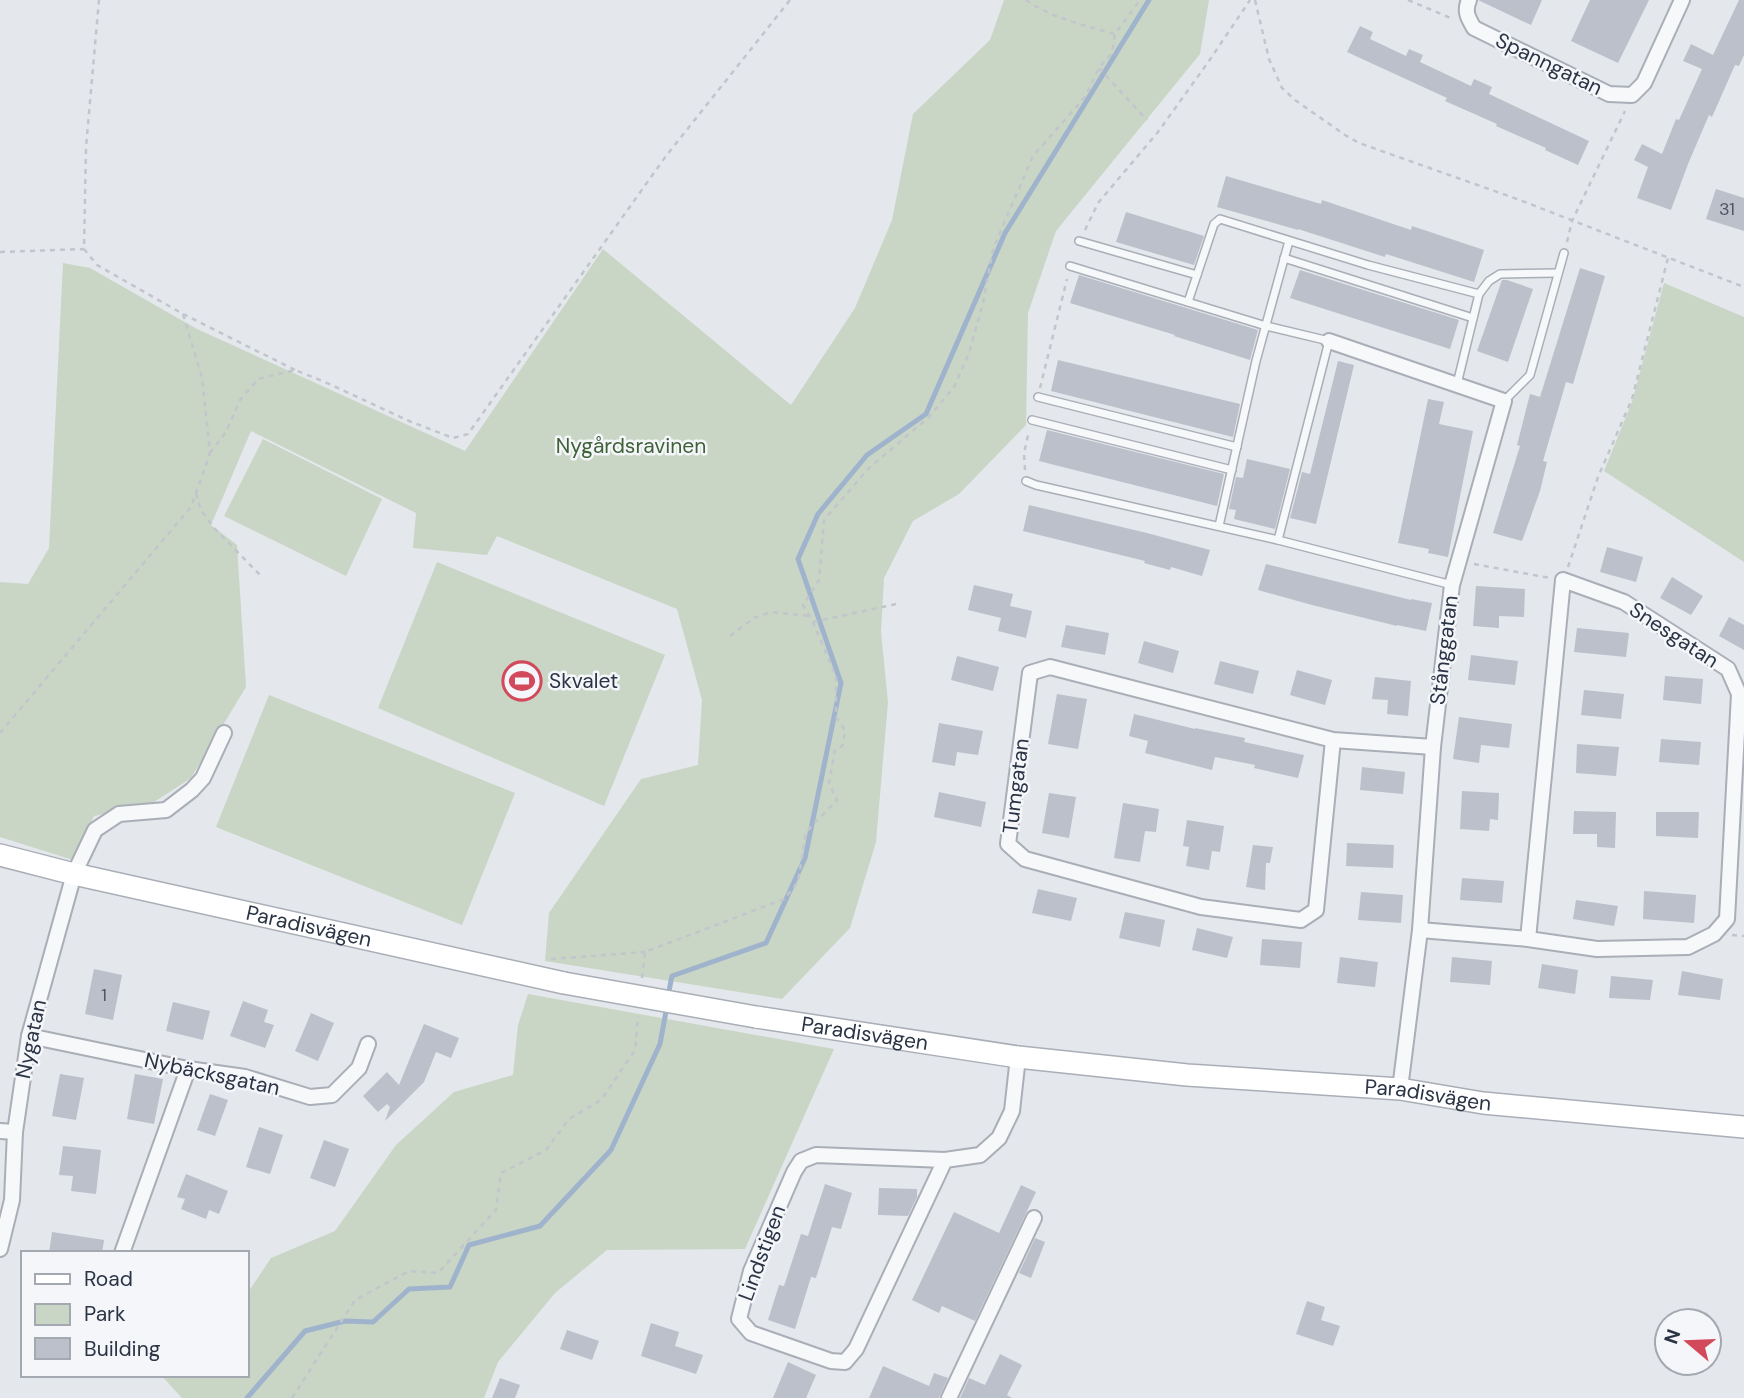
<svg xmlns="http://www.w3.org/2000/svg" width="1744" height="1398" font-family="'DM Sans',sans-serif">
	<style>
		.green { fill: #c9d6c5 }
		.lines { fill: none; stroke-linecap: round; stroke-linejoin: round }
		.stream { stroke: #9fb4cc; stroke-width: 5 }
		.building { fill: #bbc0ca }
		.lane-casing { stroke: #a9aeb7; stroke-width: 10 }
		.street-casing { stroke: #a9aeb7; stroke-width: 18 }
		.secondary-casing { stroke: #a9aeb7; stroke-width: 24 }
		.path { stroke: #c2c5cb; stroke-width: 2.5; stroke-dasharray: 5 5; stroke-linecap: butt }
		.lane { stroke: #f7f8fa; stroke-width: 7 }
		.street { stroke: #f7f8fa; stroke-width: 14 }
		.secondary { stroke: #fff; stroke-width: 21 }
		.secondary-bridge-casing { stroke: #a9aeb7; stroke-width: 24; stroke-linecap: butt }
		.secondary-bridge { stroke: #fff; stroke-width: 21 }
		.labels { text-anchor: middle; stroke-width: 5; stroke-linejoin: round; paint-order: stroke }
		.number-label { font-size: 18px; fill: #4f5766 }
		.street-label { font-size: 21px; fill: #2b3445; stroke: #f4f6f9 }
		.park-label { font-size: 21px; fill: #3f6138; stroke: #f4f6f9 }
		.poi-label { font-size: 21px; fill: #2b3445; stroke: #f4f6f9; text-anchor: start }
	</style>
	<rect width="100%" height="100%" fill="#e4e7ec"/>
	<g class="green">
		<path d="M1004 0H1209L1200 54 1056 231 1028 313 1026 425 959 494 913 521 884 578 881 632 888 702 876 842 850 928 782 999 545 961 549 913 641 779 698 765 702 700 677 609 497 536 487 555 413 548 416 513 251 431 211 525 237 545 246 687 191 778 151 804 94 816 73 860 0 837V582L28 584 49 548 63 263 90 268 197 329 465 451 603 249 791 405 855 308 892 220 913 114 990 40Z"/>
		<path d="M1664 283 1744 317V562L1604 471 1632 402Z"/>
		<path d="M263 439 382 499 346 576 224 516Z"/>
		<path d="M437 562 665 655 604 806 378 708Z"/>
		<path d="M269 695 515 793 462 925 216 827Z"/>
		<path d="M528 994 834 1049 745 1249 607 1250 555 1293 498 1362 484 1398H182L161 1375H247V1294L271 1258 335 1231 396 1145 454 1092 513 1075 518 1025Z"/>
	</g>
	<g class="lines">
		<g class="stream">
			<path d="M668 996 672 976 766 943 805 858 841 683 798 559 818 514 867 455 926 414 1005 233 1149 0"/>
			<path d="M247 1398 305 1331 345 1321 373 1322 409 1289 450 1287 469 1245 540 1226 611 1150 660 1044 667 1006"/>
		</g>
	</g>
	<g class="building">
		<path d="M1478 0H1542L1531 25Z"/>
		<path d="M1590 0H1649L1618 63 1571 41Z"/>
		<path d="M1739 0H1744V55L1739 66 1735 65 1712 117 1709 115 1688 164 1671 210 1637 198 1648 167 1634 160 1642 144 1662 154 1676 119 1679 120 1702 69 1683 61 1691 44 1713 55Z"/>
		<path d="M1360 26 1373 32 1370 39 1406 56 1409 49 1423 55 1420 62 1471 86 1474 79 1492 87 1489 94 1589 141 1578 165 1545 150 1546 148 1496 126 1497 124 1445 101 1447 98 1347 52Z"/>
		<path d="M1226 176 1321 204 1322 200 1411 230 1412 226 1484 250 1474 282 1386 254 1385 257 1298 229V230L1217 207Z"/>
		<path d="M1716 189 1744 198V231L1706 219Z"/>
		<path d="M1126 212 1204 236 1194 265 1116 242Z"/>
		<path d="M1580 268 1605 276 1573 384 1566 382 1543 461 1547 462 1540 491 1522 541 1493 533 1520 446 1517 445 1530 394 1540 397Z"/>
		<path d="M1300 270 1459 320 1450 349 1290 298Z"/>
		<path d="M1079 275 1258 330 1250 360 1174 336 1175 335 1070 303Z"/>
		<path d="M1502 280H1507L1533 289 1508 362 1477 351Z"/>
		<path d="M1058 360 1240 404 1233 437 1051 391Z"/>
		<path d="M1338 361 1354 365 1316 524 1290 518 1302 472 1310 474Z"/>
		<path d="M1428 399 1444 402 1439 424 1473 431 1448 557 1428 553 1429 549 1398 543Z"/>
		<path d="M1047 430 1224 474 1217 506 1039 461Z"/>
		<path d="M1247 459 1290 469 1275 529 1234 519 1236 510 1229 509 1236 477 1243 478Z"/>
		<path d="M1029 505 1147 533 1210 550 1202 576 1171 567 1170 570 1144 563 1145 561 1023 531Z"/>
		<path d="M1607 547 1643 557 1636 582 1600 572Z"/>
		<path d="M1266 564 1411 600V599L1432 603 1426 631 1397 625V626L1312 605 1258 590Z"/>
		<path d="M1672 577 1703 596 1691 615 1660 598Z"/>
		<path d="M974 585 1013 594 1010 606 1032 611 1026 638 998 631 1001 618 968 610Z"/>
		<path d="M1476 586 1525 589 1524 617 1499 616V628L1473 626Z"/>
		<path d="M1729 617 1744 625V650L1719 636Z"/>
		<path d="M1066 625 1109 633 1105 655 1061 647Z"/>
		<path d="M1577 628 1629 633 1626 657 1574 652Z"/>
		<path d="M1144 641 1179 651 1173 673 1138 663Z"/>
		<path d="M1471 655 1518 661 1515 685 1468 680Z"/>
		<path d="M957 656 999 667 993 691 951 680Z"/>
		<path d="M1220 661 1259 671 1253 694 1214 684Z"/>
		<path d="M1297 670 1332 680 1325 705 1290 695Z"/>
		<path d="M1665 676 1703 679 1701 704 1663 700Z"/>
		<path d="M1375 677 1411 681 1408 716 1387 714 1388 700 1372 699Z"/>
		<path d="M1584 690 1624 694 1621 719 1581 715Z"/>
		<path d="M1057 694 1087 699 1078 749 1048 744Z"/>
		<path d="M1134 714 1195 729V728L1245 738 1244 742 1304 755 1298 778 1254 768 1255 765 1215 757 1212 770 1145 753 1148 741 1129 736Z"/>
		<path d="M1459 717 1512 724 1509 748 1481 745 1479 763 1453 759Z"/>
		<path d="M939 723 983 731 978 755 957 752 955 766 932 762Z"/>
		<path d="M1661 739 1701 742 1699 765 1659 762Z"/>
		<path d="M1577 744 1619 747 1616 776 1576 773Z"/>
		<path d="M1362 767 1405 772 1403 794 1360 790Z"/>
		<path d="M1462 791 1499 793 1498 820 1490 819 1489 831 1460 829Z"/>
		<path d="M939 792 986 802 981 827 934 817Z"/>
		<path d="M1049 793 1076 797 1069 838 1042 833Z"/>
		<path d="M1123 803 1159 809 1156 832 1145 831 1140 862 1114 858Z"/>
		<path d="M1574 811 1616 812 1615 848 1597 847V834H1573Z"/>
		<path d="M1656 812H1699L1698 838 1656 836Z"/>
		<path d="M1187 820 1224 826 1220 852 1212 851 1209 870 1186 866 1189 847 1183 846Z"/>
		<path d="M1347 843 1394 845 1393 868 1346 866Z"/>
		<path d="M1253 845 1273 847 1270 863H1266L1265 890 1246 887Z"/>
		<path d="M1462 878 1504 881 1502 903 1460 900Z"/>
		<path d="M1038 889 1077 898 1071 921 1032 913Z"/>
		<path d="M1644 891 1696 895 1694 923 1643 919Z"/>
		<path d="M1361 892 1403 895 1401 923 1358 920Z"/>
		<path d="M1576 900 1618 906 1614 926 1573 919Z"/>
		<path d="M1125 912 1165 920 1160 947 1119 938Z"/>
		<path d="M1197 928 1233 937 1227 958 1192 950Z"/>
		<path d="M1262 939 1302 942 1300 968 1260 965Z"/>
		<path d="M1340 957 1378 962 1375 987 1337 983Z"/>
		<path d="M1452 957 1492 961 1490 985 1450 982Z"/>
		<path d="M1542 964 1578 970 1575 994 1538 988Z"/>
		<path d="M94 969 122 975 113 1020 85 1014Z"/>
		<path d="M1682 971 1723 979 1720 1000 1678 995Z"/>
		<path d="M1611 976 1653 980 1650 1000 1609 998Z"/>
		<path d="M243 1001 268 1010 264 1022 274 1025 265 1048 230 1036Z"/>
		<path d="M173 1002 210 1011 203 1040 166 1031Z"/>
		<path d="M311 1013 334 1023 318 1061 295 1051Z"/>
		<path d="M424 1024 459 1038 451 1058 436 1052 424 1082 385 1121 390 1107 387 1104 378 1112 363 1096 387 1072 399 1085Z"/>
		<path d="M60 1074 84 1078 76 1120 52 1116Z"/>
		<path d="M135 1074 163 1079 154 1124 127 1119Z"/>
		<path d="M210 1094 228 1100 215 1136 197 1130Z"/>
		<path d="M259 1127 283 1135 270 1174 246 1167Z"/>
		<path d="M324 1140 349 1149 335 1187 310 1178Z"/>
		<path d="M63 1146 101 1150 96 1194 71 1191 73 1176 59 1175Z"/>
		<path d="M186 1174 228 1191 219 1214 209 1210 206 1219 181 1209 185 1199 177 1197Z"/>
		<path d="M825 1184 852 1193 841 1229 832 1227 816 1278 811 1277 795 1329 768 1320 779 1285 784 1286 801 1234 808 1236Z"/>
		<path d="M1021 1185 1036 1192 975 1321 942 1306 939 1313 912 1300 954 1212 999 1233Z"/>
		<path d="M879 1188 917 1189V1197L908 1216 878 1215Z"/>
		<path d="M52 1232 104 1240 102 1253H49Z"/>
		<path d="M1035 1238 1045 1242 1031 1278 1019 1273Z"/>
		<path d="M1307 1301 1325 1307 1321 1320 1340 1326 1333 1346 1296 1334Z"/>
		<path d="M651 1323 679 1332 675 1346 703 1355 696 1374 641 1356Z"/>
		<path d="M567 1330 599 1341 592 1360 560 1349Z"/>
		<path d="M1000 1354 1022 1365 1007 1395 1012 1398H960L969 1378 985 1385Z"/>
		<path d="M788 1362 816 1375 806 1398H773Z"/>
		<path d="M883 1366 929 1386 934 1373 948 1378 939 1398H869Z"/>
		<path d="M500 1378 520 1385 515 1398H492Z"/>
	</g>
	<g class="lines">
		<g class="lane-casing">
			<g id="lane">
				<path d="M1079 241 1197 275 1188 302"/>
				<path d="M1284 258 1473 318"/>
				<path d="M1070 266 1266 326 1329 341 1278 540"/>
				<path d="M1197 275 1214 224 1220 219 1368 265 1479 294 1489 281 1500 274 1558 273"/>
				<path d="M1457 384 1479 294"/>
				<path d="M1038 397 1237 447"/>
				<path d="M1504 401 1530 375 1564 253"/>
				<path d="M1032 420 1232 470"/>
				<path d="M1026 481 1036 485 1278 540 1452 585"/>
				<path d="M1219 526 1256 361 1289 241"/>
			</g>
		</g>
		<g class="street-casing">
			<g id="street">
				<path d="M1469 0C1464 11 1468 18 1474 28L1609 94 1632 95 1644 83 1682 0"/>
				<path d="M1329 341 1504 401 1452 585 1433 747 1420 930 1400 1089"/>
				<path d="M1333 740 1050 667 1030 673 1008 844 1025 859 1201 907 1301 920 1316 910 1333 740 1433 747"/>
				<path d="M1420 930 1528 939 1563 580 1624 602 1728 669 1739 694 1727 919 1714 934 1688 947 1597 949 1528 939"/>
				<path d="M29 1036 188 1069 245 1077 310 1097 332 1095 359 1068 368 1044"/>
				<path d="M0 1131 15 1132"/>
				<path d="M945 1160 856 1349 845 1362 831 1361 751 1333 739 1319 751 1271 794 1172 801 1161 816 1155 945 1160 980 1155 999 1138 1012 1111 1018 1057"/>
				<path d="M0 1249 12 1200 15 1132 29 1036 74 874 95 830 119 814 166 810 192 790 203 778 224 733"/>
				<path d="M122 1253 188 1069"/>
				<path d="M949 1398 1034 1218"/>
			</g>
		</g>
		<g class="secondary-casing">
			<g id="secondary">
				<path id="s1" d="M0 855 74 874 564 983"/>
				<path id="s2" d="M756 1017 1018 1057 1187 1075 1400 1089 1483 1103 1744 1127"/>
			</g>
		</g>
		<g class="path">
			<path d="M1026 0C1051 18 1084 25 1114 34"/>
			<path d="M1255 0 1269 59 1282 88 1295 100 1345 135 1359 143 1517 199 1744 287"/>
			<path d="M1408 0 1453 19"/>
			<path d="M1099 68 1147 120"/>
			<path d="M1085 230 1098 203 1158 132 1209 61 1250 0"/>
			<path d="M1567 242 1572 221 1625 111"/>
			<path d="M0 252 84 249"/>
			<path d="M183 314 295 370"/>
			<path d="M1040 388 1067 279"/>
			<path d="M210 453 226 432 240 400 258 379 295 370 325 382 409 421 453 438 468 434 666 156 790 0"/>
			<path d="M1025 470 1024 453 1029 431"/>
			<path d="M196 493 201 510 214 528 261 576"/>
			<path d="M1474 564 1550 578"/>
			<path d="M1568 567 1598 477 1632 399 1668 258"/>
			<path d="M813 622 901 603"/>
			<path d="M730 636 754 618 771 612 810 616"/>
			<path d="M0 733 191 507 210 453 202 378 183 314 97 265 84 249 86 147 99 0"/>
			<path d="M1732 935 1744 936"/>
			<path d="M551 959 645 952"/>
			<path d="M642 978 645 952 784 899 798 882 806 832 837 800 829 783 835 750 843 745 845 730 836 717V677L813 622 803 605 819 580 824 520 869 468 928 418 954 387 969 353 983 303 993 249 1033 156 1085 97 1099 68 1112 53 1115 34 1140 0"/>
			<path d="M292 1398 355 1300 409 1271 438 1273 496 1210 501 1173 546 1150 569 1119 601 1100 635 1050 638 1016"/>
		</g>
		<use href="#lane" class="lane"/>
		<use href="#street" class="street"/>
		<use href="#secondary" class="secondary"/>
		<g class="secondary-bridge-casing">
			<path id="secondary-bridge" d="M564 983 756 1017"/>
		</g>
		<use href="#secondary-bridge" class="secondary-bridge"/>
	</g>
	<defs>
		<g id="stadium-ring" transform="scale(2.0125)"><circle r="9.5" fill="#f4f6f9" stroke="#d1495b" stroke-width="1.5"/><path d="M0-5a6.5 5 0 1 0 0 10a6.5 5 0 1 0 0-10ZM-3.5-1.8h7v3.6h-7Z" fill="#d1495b"/></g>
	</defs>
	<g fill-rule="evenodd">
		<use href="#stadium-ring" x="522" y="681"/>
	</g>
	<g class="labels">
		<g class="number-label">
			<text x="1727" y="215">31</text>
			<text x="104" y="1001">1</text>
		</g>
		<g class="street-label">
			<text transform="translate(1549 64) rotate(26)" y="7">Spanngatan</text>
			<text transform="translate(1674 635) rotate(33)" y="7">Snesgatan</text>
			<text transform="translate(1444 650) rotate(-83)" y="7">Stånggatan</text>
			<text transform="translate(1016 786) rotate(-83)" y="7">Tumgatan</text>
			<text dy="7" stroke="none"><textPath href="#s1" startOffset="317">Paradisvägen</textPath></text>
			<text dy="7" stroke="none"><textPath href="#s2" startOffset="110">Paradisvägen</textPath></text>
			<text transform="translate(31 1039) rotate(-78)" y="7">Nygatan</text>
			<text transform="translate(212 1074) rotate(12)" y="7">Nybäcksgatan</text>
			<text dy="7" stroke="none"><textPath href="#s2" startOffset="677">Paradisvägen</textPath></text>
			<text transform="translate(762 1253) rotate(-70)" y="7">Lindstigen</text>
		</g>
		<g class="park-label">
			<text x="631" y="453">Nygårdsravinen</text>
		</g>
		<g class="poi-label">
			<text x="549" y="688">Skvalet</text>
		</g>
	</g>
	<rect x="21" y="1251" width="228" height="126" fill="#f4f6f9" stroke="#a4a8b1" stroke-width="2"/>
	<rect x="35" y="1274" width="35" height="10" fill="#ffffff" stroke="#a4a8b1" stroke-width="2"/>
	<text x="84" y="1286" font-size="21" fill="#2b3445">Road</text>
	<rect x="35" y="1304" width="35" height="21" fill="#c9d6c5" stroke="#a4a8b1" stroke-width="2"/>
	<text x="84" y="1321" font-size="21" fill="#2b3445">Park</text>
	<rect x="35" y="1338" width="35" height="21" fill="#bbc0ca" stroke="#a4a8b1" stroke-width="2"/>
	<text x="84" y="1356" font-size="21" fill="#2b3445">Building</text>
	<g transform="translate(1688 1342) rotate(289)"><circle r="33" fill="#f4f6f9" stroke="#a4a8b1" stroke-width="2"/>
	<path d="M0-5L12 26L0 18L-12 26Z" fill="#d1495b"/>
	<text y="-10" font-size="19" font-weight="bold" text-anchor="middle" fill="#2b3445">N</text>
	</g>
</svg>
